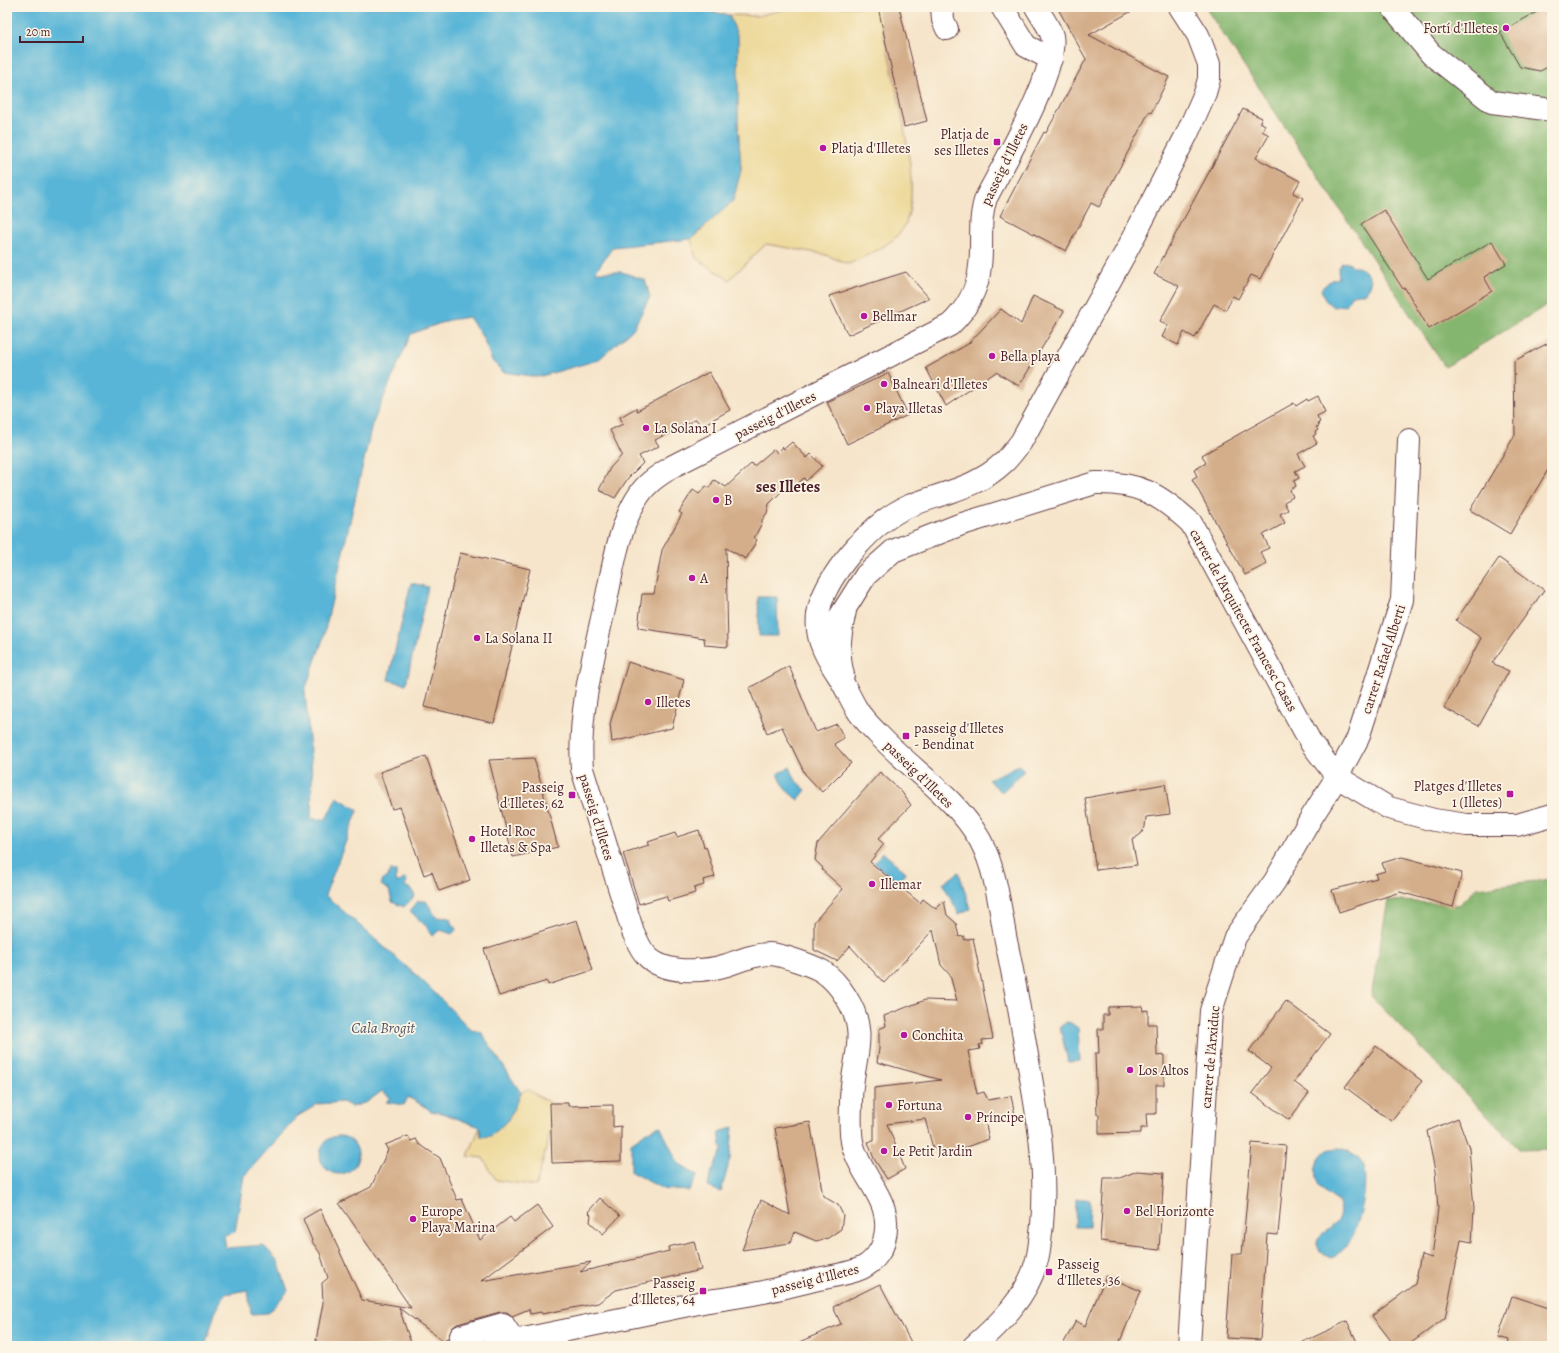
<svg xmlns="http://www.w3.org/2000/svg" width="1559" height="1353" font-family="Alegreya,serif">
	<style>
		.forest { fill: #85b66f; stroke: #686a4d }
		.sand { fill: #eeda9e; stroke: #9c7c64 }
		.water { fill: #59b5d7; stroke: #526a81 }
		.building { fill: #d4ae8a }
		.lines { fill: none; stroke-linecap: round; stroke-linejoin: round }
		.minor-casing { stroke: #643d43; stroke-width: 24 }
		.minor { stroke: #fff; stroke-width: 22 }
		.poi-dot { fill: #b5179e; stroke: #fcf5e5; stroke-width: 1.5 }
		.labels { text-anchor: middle; stroke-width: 3.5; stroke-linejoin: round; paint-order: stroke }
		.poi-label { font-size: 14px; fill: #4a1f2b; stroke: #fcf5e5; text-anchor: start }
		.street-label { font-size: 14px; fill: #4a1f2b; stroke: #fcf5e5 }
		.water-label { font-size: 15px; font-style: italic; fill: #4f5467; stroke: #fcf5e5 }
		.quarter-label { font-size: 16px; font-weight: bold; fill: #4a1f2b; stroke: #fcf5e5 }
	</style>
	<rect width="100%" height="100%" fill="#fcf5e5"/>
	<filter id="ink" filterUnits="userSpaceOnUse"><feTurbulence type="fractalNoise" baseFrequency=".025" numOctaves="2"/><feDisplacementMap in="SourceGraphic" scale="8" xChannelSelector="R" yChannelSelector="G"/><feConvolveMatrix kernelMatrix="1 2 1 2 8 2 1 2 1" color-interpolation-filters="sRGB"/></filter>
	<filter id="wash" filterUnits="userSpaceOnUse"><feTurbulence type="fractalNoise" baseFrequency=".012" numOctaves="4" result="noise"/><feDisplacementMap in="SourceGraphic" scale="16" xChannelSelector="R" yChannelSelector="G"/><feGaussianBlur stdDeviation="0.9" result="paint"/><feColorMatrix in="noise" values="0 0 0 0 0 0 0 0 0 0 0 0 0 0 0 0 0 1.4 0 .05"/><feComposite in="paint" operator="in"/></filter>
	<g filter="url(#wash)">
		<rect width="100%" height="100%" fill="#f6e5cb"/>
		<g class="forest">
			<path d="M1205 7H1552V302L1445 367Z"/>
			<path d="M1552 879V1149L1520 1150 1371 996 1388 900 1458 905 1477 888Z"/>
		</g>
		<g class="sand">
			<path d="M795 7H878C883 32 889 56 894 81 902 118 921 190 905 225 896 244 867 255 849 264L823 254 766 244 729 280 696 258 691 239 733 201 741 170 738 124V37L729 15 757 16Z"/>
			<path d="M527 1089 550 1103 551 1130 536 1186 496 1180 483 1158 468 1156 480 1127 508 1120 521 1093Z"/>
		</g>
		<g class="water">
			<path d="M7 7H687L729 15 738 37V124L741 170 733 201 691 239 613 247 595 272H622L645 280 650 297 633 329 598 360 538 377 503 372 492 361 483 338 469 317 449 320 411 334 372 425 323 639 305 690 312 775 311 819H326L337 797 358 810 325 895 425 983 471 1030 481 1032 521 1093 508 1120 491 1136 481 1137 480 1127 442 1113 430 1111 427 1108 408 1097 404 1105 386 1102 391 1098 382 1091 367 1102 352 1107 343 1102 318 1104 298 1116 244 1176 235 1232 224 1235 226 1248 263 1245 278 1261 288 1291 268 1313 251 1314 248 1290 225 1294 215 1313 205 1346H7Z"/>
			<path d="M1348 262 1353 267C1362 266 1367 272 1371 280L1366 293 1352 295 1346 305 1333 307 1325 300 1321 289 1331 280 1339 278 1338 269 1342 263Z"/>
			<path d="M411 583 428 587 406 684 388 680Z"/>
			<path d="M758 597H777L778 636H759Z"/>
			<path d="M1019 765 1024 771 1002 792 988 780Z"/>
			<path d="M790 767 796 781 806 790 798 800 786 790 778 774Z"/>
			<path d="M882 852 906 872 898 882 874 863Z"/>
			<path d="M390 870 396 871V881L400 882 405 878 407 882 405 886 411 889 415 896 404 907 392 902 389 890 381 885V881L388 877Z"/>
			<path d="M959 872 970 909 959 914 943 884Z"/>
			<path d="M418 901H426L436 917 450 918 456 930 452 934 440 930 432 936 427 927 410 911Z"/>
			<path d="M1067 1022 1071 1023 1078 1028 1080 1061 1068 1062 1060 1027Z"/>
			<path d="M660 1126 678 1163 698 1175 689 1191 663 1189 631 1172V1143L650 1130Z"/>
			<path d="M733 1127 730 1159 721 1192 708 1187 710 1175 722 1150 719 1133Z"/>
			<circle cx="339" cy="1155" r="19"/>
			<path d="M1340 1148C1346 1150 1354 1153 1359 1158 1373 1176 1359 1231 1346 1247 1341 1252 1337 1255 1331 1257L1320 1252C1319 1249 1317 1245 1317 1243 1317 1229 1345 1231 1339 1202 1333 1198 1326 1194 1321 1188 1312 1178 1314 1157 1328 1150 1331 1149 1336 1148 1340 1148Z"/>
			<path d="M1076 1199H1090L1089 1227H1075Z"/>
		</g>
		<g id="blocks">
			<g class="building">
				<path d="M878 7H899L927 121 904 127Z"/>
				<path d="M1057 7H1139L1089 35 1169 77 1151 113 1149 112 1099 207 1091 203 1066 251 1000 216 1044 132 1046 133 1086 59Z"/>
				<path d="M1546 7H1552V65L1540 71 1520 67 1500 32Z"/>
				<path d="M1243 109 1262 118 1260 122 1265 125 1262 131 1269 135 1256 158 1300 181 1293 193 1303 198 1260 279 1251 275 1238 299 1233 296 1226 310 1214 304 1195 338 1184 332 1178 345 1162 337 1168 325 1160 321 1179 286 1154 274Z"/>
				<path d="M1384 210 1428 279 1492 241 1506 264 1484 277 1492 291 1429 329 1405 288 1403 289 1361 224Z"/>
				<path d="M906 272 929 298 848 335 829 296Z"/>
				<path d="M1033 296 1064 311 1019 386 996 372 946 406 926 368 968 344 1001 309 1021 324Z"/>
				<path d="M1552 341V463L1510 534 1470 510 1515 435 1514 361Z"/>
				<path d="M709 372 730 410 701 426 696 419 655 440 659 446 639 456 643 463 628 478 615 498 599 490 610 468 622 455 610 430 623 424 620 417 636 408 637 411Z"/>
				<path d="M888 373 908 415 847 444 827 402Z"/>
				<path d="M1318 396 1325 412 1317 416 1320 422 1318 423 1319 426 1316 427 1318 430 1315 432 1316 434 1313 436 1317 443 1298 454 1305 466 1295 471 1299 478 1294 481 1296 486 1290 490 1293 497 1284 502 1288 510 1280 514 1285 523 1263 535 1269 548 1260 552 1267 564 1245 575 1192 479 1197 476 1194 470 1206 463 1202 455 1294 403 1296 406 1307 399 1308 401Z"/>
				<path d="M792 442 807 458 811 454 822 466 806 481 804 478 796 485 792 481 769 504 767 513 762 520V523L754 538 757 540 746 559 726 548 728 647 705 645 704 638 638 628 642 594H654L662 550 682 514 679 512 693 490 699 494 706 486 709 488 714 480 726 487 752 463 754 466 774 449 777 453 783 447 784 449Z"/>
				<path d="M460 553 530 569 494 723 424 707Z"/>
				<path d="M1499 558 1544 590 1492 663 1509 671 1479 726 1444 708 1481 638 1456 620Z"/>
				<path d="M628 662 684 680 672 728 612 742 610 724Z"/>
				<path d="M789 666 816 732 837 724 844 738 834 744 851 763 822 792 805 774 782 727 767 733 749 688Z"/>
				<path d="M426 756 470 880 439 891 432 872 424 875 400 807 392 809 380 772Z"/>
				<path d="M534 758 558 847 513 857 489 760Z"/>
				<path d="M880 772 901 791 911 805 878 839 884 844 870 862 920 903 923 899 936 909 944 901 947 915 956 923 959 937 964 936V940L973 938 993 1039 982 1040 983 1044 979 1045 980 1049 968 1051 977 1094 984 1092 988 1100 1011 1096 1015 1115 985 1121 989 1139 943 1156 939 1146 933 1148 925 1119 887 1124 905 1169 887 1179 874 1159 868 1142 874 1141V1088L941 1080 877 1062 879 1049V1029L886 1026 884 1016 925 1000 957 1001 950 975 941 965 933 930 884 983 850 946 837 961 814 950V922L843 889 822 870 823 868 815 860 818 843Z"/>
				<path d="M1165 784 1170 814 1146 817 1145 827 1141 834 1132 840 1137 865 1096 870 1085 798Z"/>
				<path d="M699 830 704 847 706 846 715 877 703 880 704 885 694 888 695 893 668 901 666 896 639 904 623 853 649 845 648 842 675 833 677 837Z"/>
				<path d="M1402 857 1462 873 1453 907 1400 892 1339 912 1332 890 1377 878 1375 874 1385 871 1382 863Z"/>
				<path d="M577 920 593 970 548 985 547 981 499 996 484 949Z"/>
				<path d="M1286 1001 1330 1034 1294 1082 1309 1093 1289 1120 1252 1093 1271 1068 1249 1051Z"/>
				<path d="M1142 1006 1143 1011 1148 1010V1024H1156L1157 1056 1164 1055V1085H1156V1114H1146L1147 1128H1141V1133L1099 1134V1114H1097L1095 1053H1099L1098 1029H1103V1015H1108V1007Z"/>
				<path d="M1376 1046 1422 1081 1391 1121 1345 1087Z"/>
				<path d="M550 1103H568V1106L613 1105V1127L621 1126V1161L552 1163Z"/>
				<path d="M1458 1118 1469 1148 1474 1209 1472 1242 1461 1240 1445 1318 1407 1346H1395L1372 1316 1415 1284 1421 1255 1432 1258 1438 1208 1435 1171 1427 1131Z"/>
				<path d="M810 1122 823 1196 838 1205 843 1215 841 1229 828 1238 816 1241 795 1232 790 1243 742 1250 761 1200 790 1215 775 1128Z"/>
				<path d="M408 1136 411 1141 416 1139 419 1144 440 1158 457 1200 462 1199 480 1240 510 1217 514 1222 537 1205 553 1227 481 1281 591 1262 580 1272 669 1251 668 1247 694 1241 701 1270 616 1290 598 1303 542 1314 541 1312 530 1314 529 1309 512 1316 507 1312H500L457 1324 452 1328 448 1338 442 1340 399 1308 412 1346H315L323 1303 322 1283 328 1278 320 1253 313 1243 303 1219 320 1209 362 1300 411 1308 339 1203 371 1187 388 1150 385 1145Z"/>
				<path d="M1252 1143 1286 1146 1278 1235 1267 1234 1260 1340 1226 1338 1232 1254H1242Z"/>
				<path d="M1137 1171 1164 1173 1159 1250 1125 1246 1126 1244 1100 1241 1104 1178H1120Z"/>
				<path d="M600 1198 620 1216 603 1234 590 1222 591 1215 588 1212Z"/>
				<path d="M1106 1276 1141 1291 1118 1346H1062L1076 1321 1085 1326Z"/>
				<path d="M880 1284 913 1346H790L841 1324 833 1307Z"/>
				<path d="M1512 1296 1552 1309V1346H1508L1509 1340 1498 1337Z"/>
				<path d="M1347 1321 1359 1346H1294L1331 1329Z"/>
			</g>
		</g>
	</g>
	<g filter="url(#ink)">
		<use href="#blocks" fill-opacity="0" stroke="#643d43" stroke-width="1"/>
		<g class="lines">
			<g class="minor-casing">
				<g id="minor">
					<path d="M942 7 943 20 947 29"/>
					<path d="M1002 7 1026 46 1051 59"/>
					<path d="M1392 7 1431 54 1492 102 1552 110"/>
					<path d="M818 616 824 627H831L837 621 866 575 893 551 959 525 1095 483C1139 482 1159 494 1191 523L1311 743 1337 777 1389 808 1434 820 1467 825H1517L1552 815"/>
					<path d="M843 675C837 653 840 633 845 611"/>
					<path d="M459 1346 461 1336 503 1324 514 1341"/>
					<path d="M495 1346 514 1341C579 1328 643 1314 708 1301 723 1299 738 1297 753 1294 775 1290 797 1284 818 1279 832 1276 849 1274 862 1268 872 1263 881 1253 884 1241 895 1201 863 1182 853 1146 849 1132 851 1116 851 1101 851 1061 871 1035 846 997 840 987 831 977 822 971 811 965 783 955 770 954 755 954 741 960 727 965 704 972 663 975 646 955 640 949 637 940 633 932L582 769C578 714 593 659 605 605 613 569 618 527 639 495 647 482 660 475 673 466L950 325C966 310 978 289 980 266 983 243 978 220 986 198 1003 165 1059 70 1052 36 1049 26 1041 16 1036 7"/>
					<path d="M974 1346C999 1324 1027 1297 1036 1263 1040 1251 1040 1238 1042 1225 1047 1169 1038 1116 1028 1061 1021 1021 1015 981 1006 941 1000 909 996 869 980 840 956 797 910 769 877 733 870 726 861 717 856 708 850 698 846 688 840 678 824 654 811 632 821 602 833 568 875 520 909 506 941 493 977 488 1003 463 1010 457 1015 449 1021 442L1128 248 1187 134 1205 93 1209 79V64L1198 35 1180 7"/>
					<path d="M1189 1346 1211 1011 1235 937 1275 881 1311 818 1337 777 1358 738 1402 600 1409 440"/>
				</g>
			</g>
			<use href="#minor" class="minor"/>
		</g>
	</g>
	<g class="poi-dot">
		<circle cx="1506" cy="28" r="4"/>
		<rect x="993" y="138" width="8" height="8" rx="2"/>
		<circle cx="823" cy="148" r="4"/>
		<circle cx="864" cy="316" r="4"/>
		<circle cx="992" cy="356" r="4"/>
		<circle cx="884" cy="384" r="4"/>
		<circle cx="867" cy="408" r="4"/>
		<circle cx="646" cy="428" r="4"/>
		<circle cx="716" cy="500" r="4"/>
		<circle cx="692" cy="578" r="4"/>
		<circle cx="477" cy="638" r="4"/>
		<circle cx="648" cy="702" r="4"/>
		<rect x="902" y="732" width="8" height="8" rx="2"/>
		<rect x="1506" y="790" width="8" height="8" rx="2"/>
		<rect x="568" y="791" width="8" height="8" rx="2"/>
		<circle cx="472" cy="839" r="4"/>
		<circle cx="872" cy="884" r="4"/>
		<circle cx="904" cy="1035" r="4"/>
		<circle cx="1130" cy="1070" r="4"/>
		<circle cx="889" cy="1105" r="4"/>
		<circle cx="968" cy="1117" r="4"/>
		<circle cx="884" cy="1151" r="4"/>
		<circle cx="1127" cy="1211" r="4"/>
		<circle cx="413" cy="1219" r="4"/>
		<rect x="1045" y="1268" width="8" height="8" rx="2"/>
		<rect x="699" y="1287" width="8" height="8" rx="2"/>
	</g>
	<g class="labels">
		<g class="poi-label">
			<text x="1498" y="33" text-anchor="end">Fortí d'Illetes</text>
			<text x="989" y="139" text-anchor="end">Platja de<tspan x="989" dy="16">ses Illetes</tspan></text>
			<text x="831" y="153">Platja d'Illetes</text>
			<text x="872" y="321">Bellmar</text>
			<text x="1000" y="361">Bella playa</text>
			<text x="892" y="389">Balneari d'Illetes</text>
			<text x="875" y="413">Playa Illetas</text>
			<text x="654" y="433">La Solana I</text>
			<text x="724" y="505">B</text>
			<text x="700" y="583">A</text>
			<text x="485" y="643">La Solana II</text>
			<text x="656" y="707">Illetes</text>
			<text x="914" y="733">passeig d'Illetes<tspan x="914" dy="16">- Bendinat</tspan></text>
			<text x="1502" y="791" text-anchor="end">Platges d'Illetes<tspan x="1502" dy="16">1 (Illetes)</tspan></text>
			<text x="564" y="792" text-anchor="end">Passeig<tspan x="564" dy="16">d'Illetes, 62</tspan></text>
			<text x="480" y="836">Hotel Roc<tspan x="480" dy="16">Illetas &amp; Spa</tspan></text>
			<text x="880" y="889">Illemar</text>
			<text x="912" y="1040">Conchita</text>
			<text x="1138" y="1075">Los Altos</text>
			<text x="897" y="1110">Fortuna</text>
			<text x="976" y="1122">Príncipe</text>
			<text x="892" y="1156">Le Petit Jardin</text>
			<text x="421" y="1216">Europe<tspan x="421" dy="16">Playa Marina</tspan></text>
			<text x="1135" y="1216">Bel Horizonte</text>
			<text x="1057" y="1269">Passeig<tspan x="1057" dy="16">d'Illetes, 36</tspan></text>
			<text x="695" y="1288" text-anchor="end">Passeig<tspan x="695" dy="16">d'Illetes, 64</tspan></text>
		</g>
		<g class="street-label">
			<text transform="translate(1004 164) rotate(-64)" y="5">passeig d'Illetes</text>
			<text transform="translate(775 415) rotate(-27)" y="5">passeig d'Illetes</text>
			<text transform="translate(1244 620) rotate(61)" y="5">carrer de l'Arquitecte Francesc Casas</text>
			<text transform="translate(1383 659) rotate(-72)" y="5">carrer Rafael Alberti</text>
			<text transform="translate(919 774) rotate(44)" y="5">passeig d'Illetes</text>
			<text transform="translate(597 817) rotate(73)" y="5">passeig d'Illetes</text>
			<text transform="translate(1210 1057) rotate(-85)" y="5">carrer de l'Arxiduc</text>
			<text transform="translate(815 1279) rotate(-14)" y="5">passeig d'Illetes</text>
		</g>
		<g class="water-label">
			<text x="383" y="1033">Cala Brogit</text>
		</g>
		<g class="quarter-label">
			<text x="788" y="492">ses Illetes</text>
		</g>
	</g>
	<rect width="1559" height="1353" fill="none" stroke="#fcf5e5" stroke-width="24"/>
	<path d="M20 36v6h63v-6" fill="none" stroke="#4a1f2b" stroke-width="2"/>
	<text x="26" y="36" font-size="12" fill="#4a1f2b" stroke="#fcf5e5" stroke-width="3" paint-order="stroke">20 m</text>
</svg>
